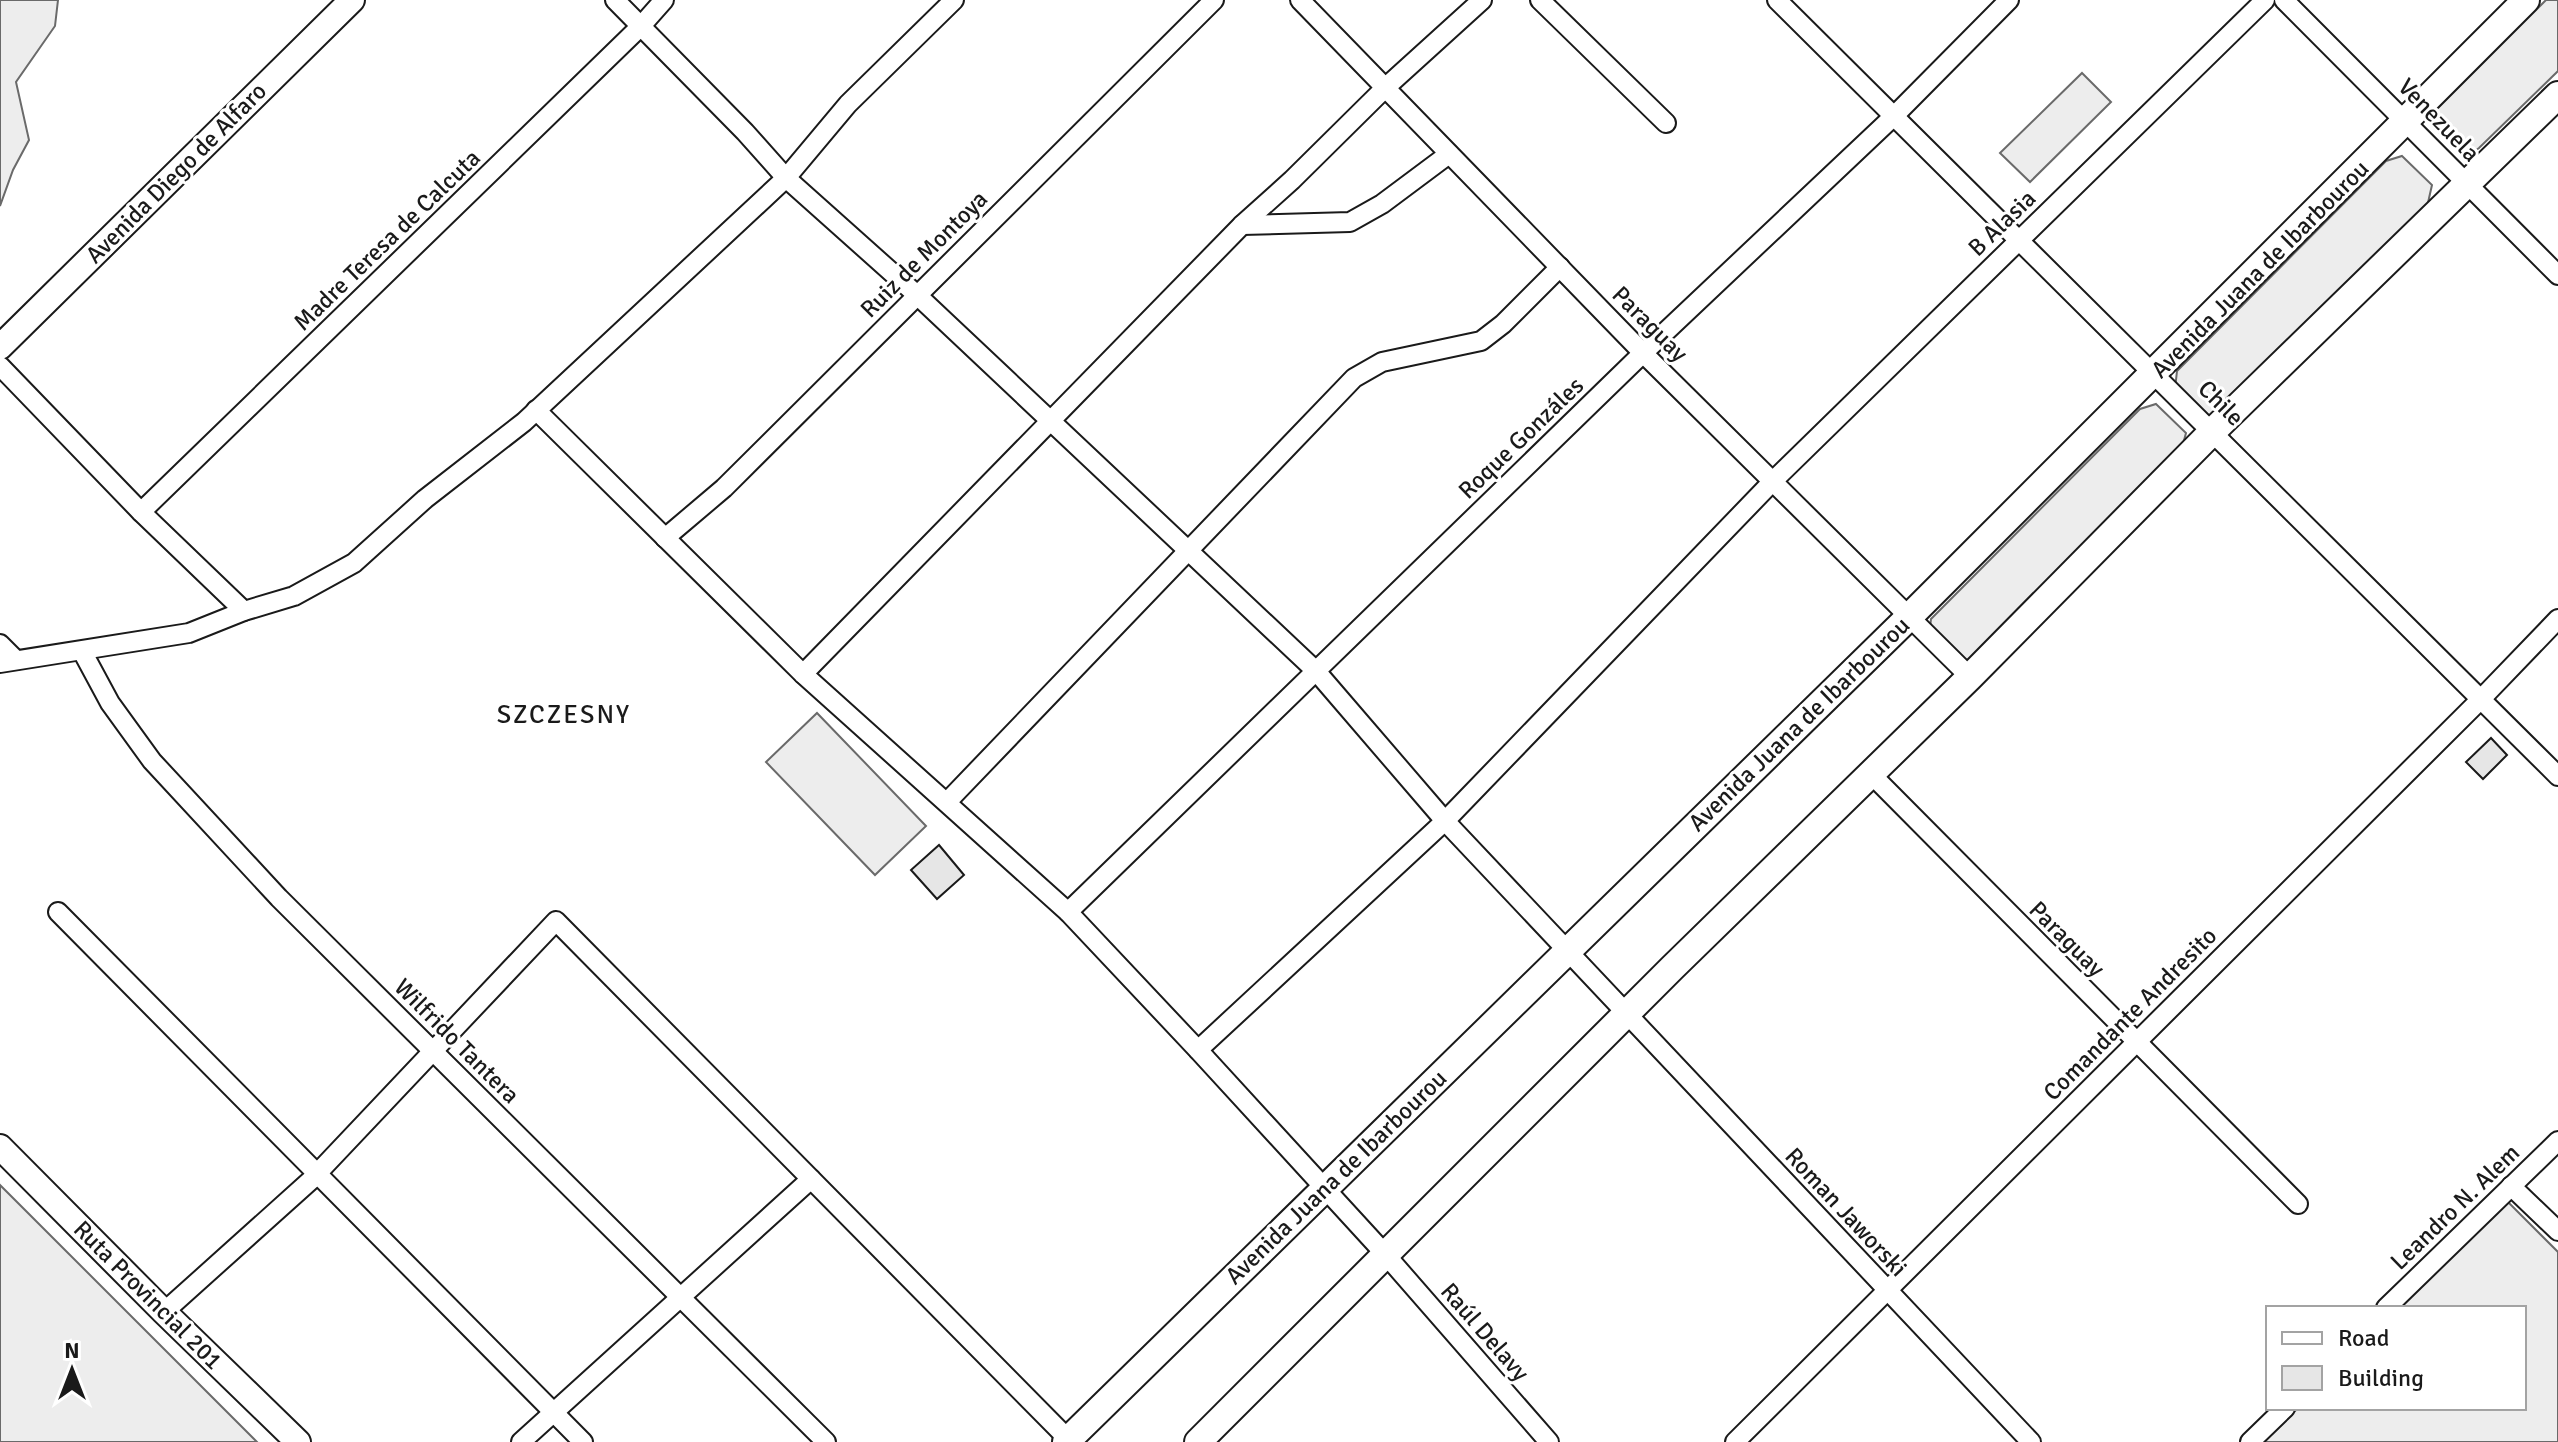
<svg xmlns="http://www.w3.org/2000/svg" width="2558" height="1442" font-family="Signika,sans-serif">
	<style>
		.built { fill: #ededed; stroke: #6a6a6a; stroke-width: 2 }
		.building { fill: #e6e6e6; stroke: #1a1a1a; stroke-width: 2 }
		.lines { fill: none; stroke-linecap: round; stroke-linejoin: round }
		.minor-casing { stroke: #1a1a1a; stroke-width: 22 }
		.tertiary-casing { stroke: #1a1a1a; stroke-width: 28 }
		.secondary-casing { stroke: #1a1a1a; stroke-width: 30 }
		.minor { stroke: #fff; stroke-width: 18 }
		.tertiary { stroke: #fff; stroke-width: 24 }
		.secondary { stroke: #fff; stroke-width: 26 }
		.labels { text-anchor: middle; stroke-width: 6; stroke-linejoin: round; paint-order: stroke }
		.street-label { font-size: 24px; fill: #1a1a1a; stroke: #fff }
		.neighbourhood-label { font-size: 26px; letter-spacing: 2px; fill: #1a1a1a; stroke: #fff }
	</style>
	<rect width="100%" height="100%" fill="#fff"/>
	<g class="built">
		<path d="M0 0H58L55 26 16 82 29 140 13 170 0 206Z"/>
		<path d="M2546 0H2558V71L2479 148 2466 157 2434 128 2436 110Z"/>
		<path d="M2082 73 2111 102 2030 182 2000 153Z"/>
		<path d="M2402 156 2432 185 2427 207 2220 410 2206 418 2175 389 2177 371 2386 161Z"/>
		<path d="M2156 404 2186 433 2180 455 1974 657 1960 666 1929 637 1931 619 2140 409Z"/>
		<path d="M817 713 926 826 875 875 766 762Z"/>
		<path d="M0 1185 257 1442H0Z"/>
		<path d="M2507 1201 2558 1252V1442H2264L2298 1408H2524V1308H2399Z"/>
	</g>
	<g class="building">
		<path d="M2491 738 2507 755 2483 779 2466 762Z"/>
		<path d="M939 845 964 875 937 899 911 870Z"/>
	</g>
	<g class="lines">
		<g class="minor-casing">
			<g id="minor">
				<path d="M615 0 745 132 786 178 917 295 1316 671 1445 821 2031 1442"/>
				<path d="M1300 0 1643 353 1970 677"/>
				<path d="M1540 0 1666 123"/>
				<path d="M1777 0C2039 258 2299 517 2558 776"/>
				<path d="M2284 0 2558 275"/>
				<path d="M1242 225 1350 222 1382 204 1449 154"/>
				<path d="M0 366 141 512 244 611"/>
				<path d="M536 410 803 674 1068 912 1198 1050 1385 1254 1549 1442"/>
				<path d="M141 512 641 26 664 0"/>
				<path d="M665 538 724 488 1214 0"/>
				<path d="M0 644 16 660"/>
				<path d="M82 651 110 703 152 761 279 898 826 1442"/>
				<path d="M0 663 189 633 244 611 294 596 354 563 425 499 524 422 786 178 848 104 954 0"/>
				<path d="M803 674 1242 225 1292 180 1385 88 1482 0"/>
				<path d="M1871 774 2298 1204"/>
				<path d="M947 802 1354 378 1382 362 1481 341 1503 324 1560 267"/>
				<path d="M58 912 583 1442"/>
				<path d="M1068 912 1643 353 1895 115 2009 0"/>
				<path d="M1198 1050 1445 821 1773 481 2265 0"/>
				<path d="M2511 1186 2558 1231"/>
				<path d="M2386 1308 2558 1141"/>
				<path d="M164 1312 311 1180 556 921 1071 1442"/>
				<path d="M521 1442 811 1179"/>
				<path d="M1735 1442 2481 699 2558 619"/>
				<path d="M2250 1442 2285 1408"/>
			</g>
		</g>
		<g class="tertiary-casing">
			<g id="tertiary">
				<path d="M0 347 352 0"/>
				<path d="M0 1147 164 1312 298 1442"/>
			</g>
		</g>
		<g class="secondary-casing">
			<g id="secondary">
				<path d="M1066 1442 1910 616 2526 0"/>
				<path d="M1198 1442 1672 968 1970 677 2214 430 2558 95"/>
			</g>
		</g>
		<use href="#minor" class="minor"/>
		<use href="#tertiary" class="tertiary"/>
		<use href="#secondary" class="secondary"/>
	</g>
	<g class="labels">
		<g class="street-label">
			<text transform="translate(2439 120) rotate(46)" y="8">Venezuela</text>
			<text transform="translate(176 173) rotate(-45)" y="8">Avenida Diego de Alfaro</text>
			<text transform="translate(2002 223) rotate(-44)" y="8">B Alasia</text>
			<text transform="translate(387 240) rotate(-44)" y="8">Madre Teresa de Calcuta</text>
			<text transform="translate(924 254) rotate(-45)" y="8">Ruiz de Montoya</text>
			<text transform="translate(2260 269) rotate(-45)" y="8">Avenida Juana de Ibarbourou</text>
			<text transform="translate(1650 324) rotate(45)" y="8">Paraguay</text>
			<text transform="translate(2221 403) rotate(45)" y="8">Chile</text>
			<text transform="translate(1521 438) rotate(-44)" y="8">Roque Gonzáles</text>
			<text transform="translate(1799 724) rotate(-44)" y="8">Avenida Juana de Ibarbourou</text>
			<text transform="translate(2067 939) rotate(45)" y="8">Paraguay</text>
			<text transform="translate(2130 1014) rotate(-45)" y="8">Comandante Andresito</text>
			<text transform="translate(457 1041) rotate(45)" y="8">Wilfrido Tantera</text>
			<text transform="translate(1336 1177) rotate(-44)" y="8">Avenida Juana de Ibarbourou</text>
			<text transform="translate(2455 1207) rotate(-44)" y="8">Leandro N. Alem</text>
			<text transform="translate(1846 1212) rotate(47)" y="8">Roman Jaworski</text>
			<text transform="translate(148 1295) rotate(45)" y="8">Ruta Provincial 201</text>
			<text transform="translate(1485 1332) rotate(49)" y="8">Raúl Delavy</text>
		</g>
		<g class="neighbourhood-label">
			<text x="564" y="723">SZCZESNY</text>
		</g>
	</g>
	<rect x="2266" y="1306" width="260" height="104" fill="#ffffff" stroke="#a3a3a3" stroke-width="2"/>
	<rect x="2282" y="1332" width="40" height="12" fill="#ffffff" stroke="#a3a3a3" stroke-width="2"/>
	<text x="2338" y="1346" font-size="24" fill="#1a1a1a">Road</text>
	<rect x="2282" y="1366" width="40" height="24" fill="#e6e6e6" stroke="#a3a3a3" stroke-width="2"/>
	<text x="2338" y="1386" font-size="24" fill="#1a1a1a">Building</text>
	<g transform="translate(72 1370)" stroke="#ffffff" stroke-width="6" paint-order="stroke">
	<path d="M0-6L14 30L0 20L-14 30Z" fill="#1a1a1a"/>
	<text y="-12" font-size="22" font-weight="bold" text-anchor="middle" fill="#1a1a1a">N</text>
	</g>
</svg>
